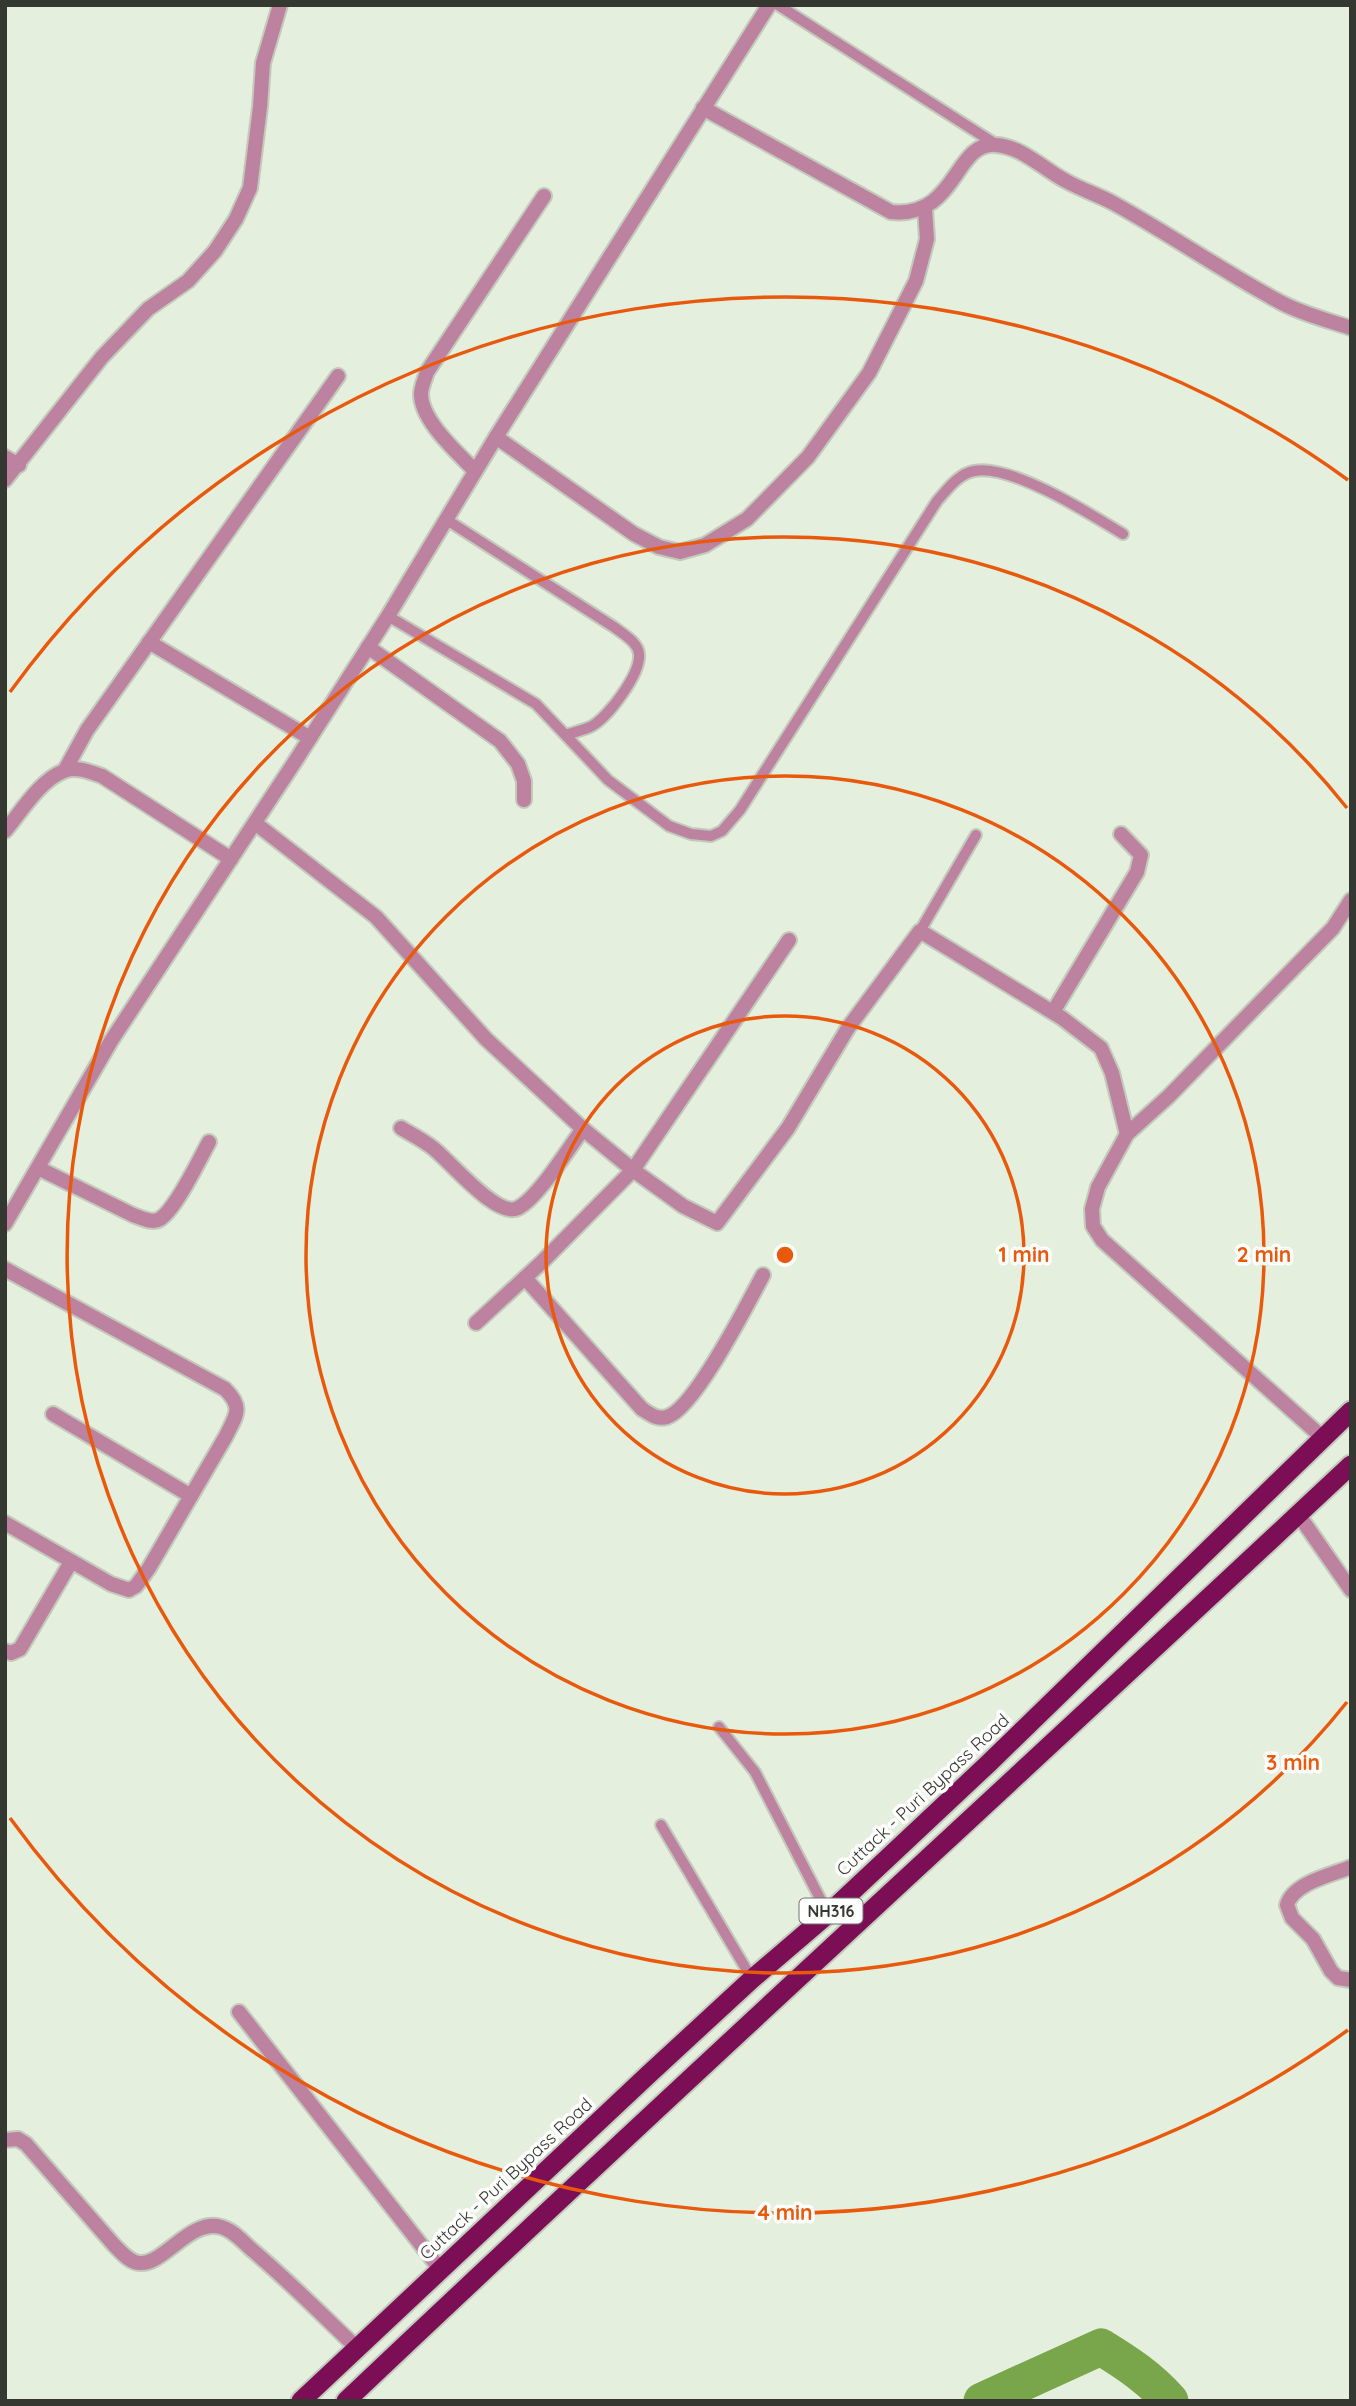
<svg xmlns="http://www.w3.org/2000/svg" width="1356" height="2406" font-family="Quicksand,sans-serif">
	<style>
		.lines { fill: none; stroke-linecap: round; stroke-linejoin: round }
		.river { stroke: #79a54b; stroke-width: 37 }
		.service-casing { stroke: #c2cabb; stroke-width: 14 }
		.minor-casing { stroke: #c2cabb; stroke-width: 18 }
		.trunk-casing { stroke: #c2cabb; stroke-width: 23 }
		.service { stroke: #be82a1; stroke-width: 10 }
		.minor { stroke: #be82a1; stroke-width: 14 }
		.trunk { stroke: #7c0e56; stroke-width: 19 }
		.ring { fill: none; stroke: #e8590c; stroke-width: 3.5 }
		.labels { text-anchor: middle; stroke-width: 7; stroke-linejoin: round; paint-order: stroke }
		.shield { fill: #fff; stroke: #71746f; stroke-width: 2 }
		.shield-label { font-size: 16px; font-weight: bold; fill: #343831 }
		.street-label { font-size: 18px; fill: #343831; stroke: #fff }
		.centre { fill: #e8590c; stroke: #fff; stroke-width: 3.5 }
		.ring-label { font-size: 21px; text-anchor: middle; font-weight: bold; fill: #e8590c; stroke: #fff; stroke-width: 7; stroke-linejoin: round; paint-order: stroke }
	</style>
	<rect width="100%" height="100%" fill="#e5efdd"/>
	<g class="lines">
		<path class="river" d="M982 2401 1101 2347C1127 2363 1150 2378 1170 2401"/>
		<g class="service-casing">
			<g id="service">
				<path d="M778 5 997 145"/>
				<path d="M447 520 614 627C623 634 638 642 639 654 641 674 608 717 592 726 584 730 574 732 566 735"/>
				<path d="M388 616 536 704 608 780 669 826 691 834 711 836 722 831 740 810 937 501C947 490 958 474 974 471 1010 463 1092 515 1123 534"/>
				<path d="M920 931 976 835"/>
				<path d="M719 1727 755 1772 828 1914"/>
				<path d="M661 1825 752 1979"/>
			</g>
		</g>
		<g class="minor-casing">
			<g id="minor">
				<path d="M703 108 891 212C957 219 954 141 996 145 1023 147 1043 169 1066 181 1082 190 1099 195 1115 204 1171 235 1224 272 1280 302 1302 314 1327 320 1351 328"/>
				<path d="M496 437 634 534 659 547 680 552 705 545 747 519 808 457 869 373 916 281 927 239 925 209"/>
				<path d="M5 457 19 465"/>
				<path d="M475 471C458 453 421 421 421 394 421 387 425 379 427 372L544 196"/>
				<path d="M5 480 102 357 148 309 188 281 215 251 236 219 250 188 260 107 263 63 280 5"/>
				<path d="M149 642 310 738"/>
				<path d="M368 647 500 741 518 764 524 781V800"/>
				<path d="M65 770 87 730 338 376"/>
				<path d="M255 823 376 917 486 1039 583 1129 633 1170 683 1206 717 1223 788 1128 848 1028 920 931 1062 1018 1101 1048 1112 1073 1127 1134"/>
				<path d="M5 831C21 812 40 780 64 771 77 766 90 772 102 776L231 859"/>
				<path d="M1053 1012 1137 872 1141 855 1121 834"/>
				<path d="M401 1128C411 1134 423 1140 433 1148 450 1161 497 1219 518 1208 538 1198 568 1149 583 1129"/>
				<path d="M38 1168 133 1215C142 1218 152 1224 160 1219 176 1209 199 1160 209 1142"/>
				<path d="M5 1224 111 1041 294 763 388 616 496 437 769 5"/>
				<path d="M5 1269 225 1389C244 1408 236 1415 226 1436L149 1568 136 1586 129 1590 111 1584 5 1523"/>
				<path d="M525 1278 642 1409C650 1414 657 1420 667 1417 695 1408 748 1303 763 1275"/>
				<path d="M476 1323 542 1262 633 1170 789 940"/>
				<path d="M53 1414 191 1496"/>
				<path d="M1323 1438 1102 1240 1093 1226 1092 1209 1098 1187 1127 1134 1169 1096 1333 928 1351 900"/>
				<path d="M1298 1514 1351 1590"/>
				<path d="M5 1651 11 1653 20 1649 71 1562"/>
				<path d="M1351 1867C1331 1875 1293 1883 1287 1905L1292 1918 1313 1939 1331 1971 1338 1978 1351 1980"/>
				<path d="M239 2012 440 2269"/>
				<path d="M5 2140 18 2139 26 2144 114 2245C121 2252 130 2263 140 2263 163 2265 191 2218 221 2227 233 2230 242 2241 251 2249 288 2280 322 2315 357 2348"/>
			</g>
		</g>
		<g class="trunk-casing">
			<g id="trunk">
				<path d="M301 2401 649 2074 752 1979 828 1914 989 1763 1351 1411"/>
				<path d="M346 2401C678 2086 1017 1778 1351 1465"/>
			</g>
		</g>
		<use href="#service" class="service"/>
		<use href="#minor" class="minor"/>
		<use href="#trunk" class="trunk"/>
	</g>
	<g class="ring">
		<circle cx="785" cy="1255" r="239"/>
		<circle cx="785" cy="1255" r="479"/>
		<path d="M1347 1702A718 718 0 1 1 1347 808"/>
		<path d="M1348 2030A958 958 0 0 1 10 1818M10 692A958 958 0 0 1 1348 480"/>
	</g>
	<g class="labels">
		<rect class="shield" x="799.5" y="1898.5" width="63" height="25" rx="5"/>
		<g class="shield-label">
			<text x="831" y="1917">NH316</text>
		</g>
		<g class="street-label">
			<text transform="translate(923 1795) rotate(-43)" y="6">Cuttack - Puri Bypass Road</text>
			<text transform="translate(506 2179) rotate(-43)" y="6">Cuttack - Puri Bypass Road</text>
		</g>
	</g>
	<circle cx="785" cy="1255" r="10" class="centre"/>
	<g class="ring-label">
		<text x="1024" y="1262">1 min</text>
		<text x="1264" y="1262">2 min</text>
		<text x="1293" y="1770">3 min</text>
		<text x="785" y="2220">4 min</text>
	</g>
	<rect width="1356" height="2406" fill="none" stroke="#343831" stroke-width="14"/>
</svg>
